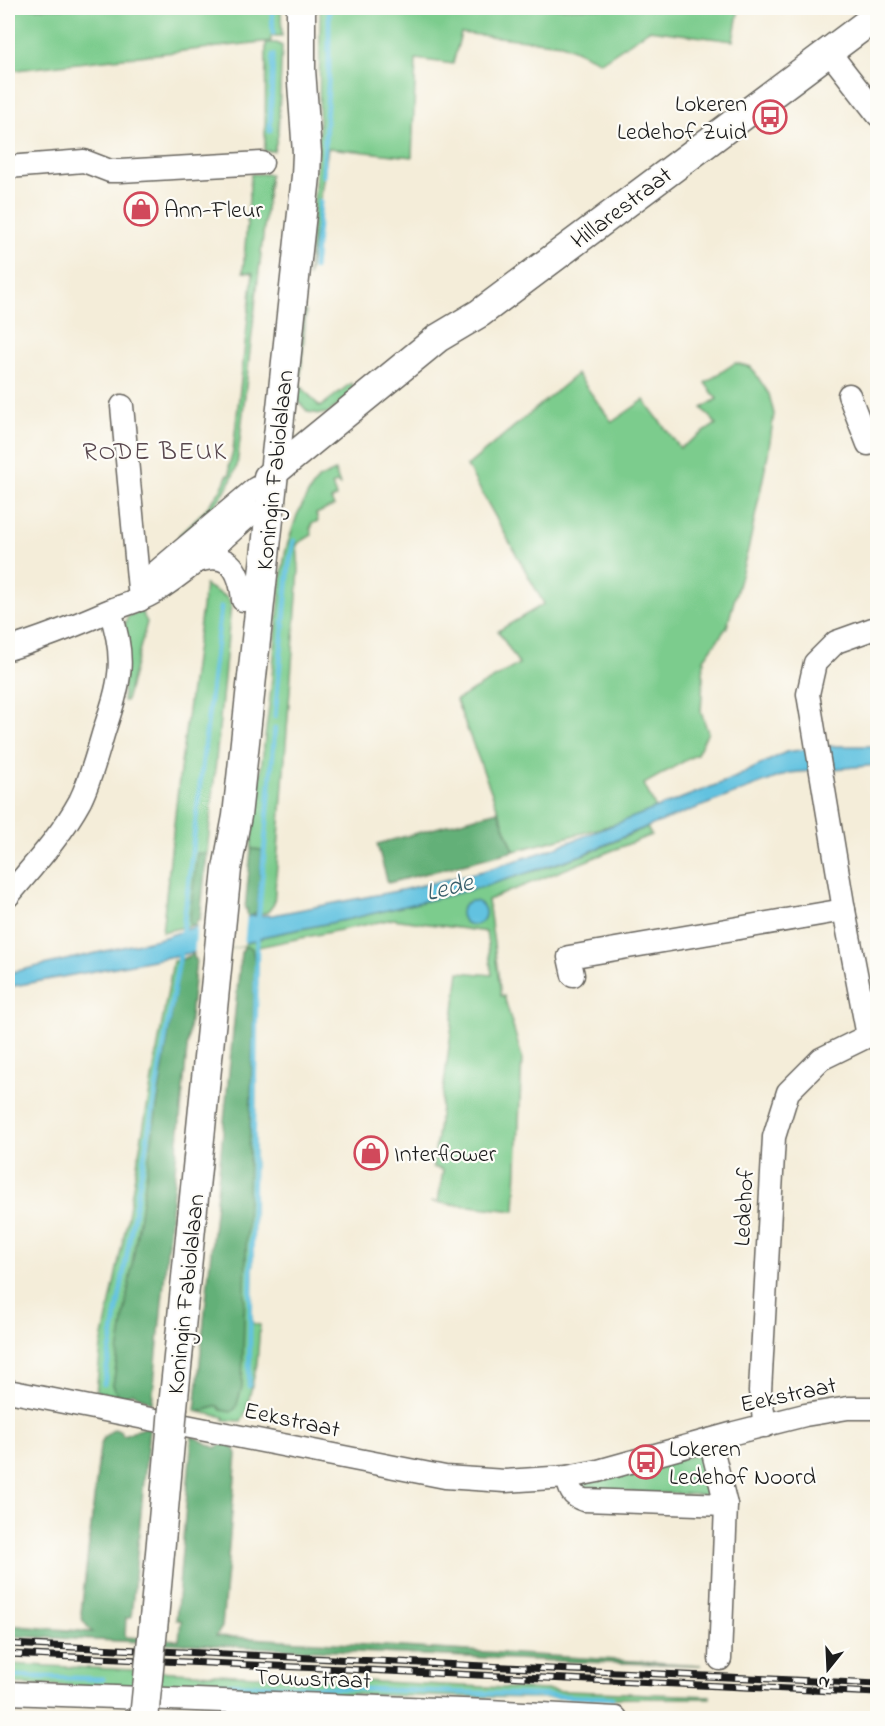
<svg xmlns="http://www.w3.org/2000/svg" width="885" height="1726" font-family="'Indie Flower',sans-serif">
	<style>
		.green { fill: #7bcc8d; stroke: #4c7454; stroke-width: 1.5 }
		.forest { fill: #64b078; stroke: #40664a; stroke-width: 1.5 }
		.water { fill: #62c2e0; stroke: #3f6f7e; stroke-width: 1.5 }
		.pier { fill: #f4edd9 }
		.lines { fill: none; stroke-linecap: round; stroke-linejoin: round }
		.stream { stroke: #62c2e0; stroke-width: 5 }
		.minor-casing { stroke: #68655e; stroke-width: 25 }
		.major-casing { stroke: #68655e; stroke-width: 31 }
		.minor { stroke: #fff; stroke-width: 22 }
		.major { stroke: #fff; stroke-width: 28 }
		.rail-casing { stroke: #1c1c1c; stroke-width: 7 }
		.rail { stroke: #fdfcf7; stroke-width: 4.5; stroke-dasharray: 14; stroke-linecap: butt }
		.major-bridge-casing { stroke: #68655e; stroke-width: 31; stroke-linecap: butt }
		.major-bridge { stroke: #fff; stroke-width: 28 }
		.labels { text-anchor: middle; stroke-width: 4.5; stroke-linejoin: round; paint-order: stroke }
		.poi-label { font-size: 24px; fill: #1c1c1c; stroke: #fdfcf7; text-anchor: start }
		.street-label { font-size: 24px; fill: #1c1c1c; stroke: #fdfcf7 }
		.neighbourhood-label { font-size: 26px; letter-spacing: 1.5px; fill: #59484f; stroke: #fdfcf7 }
		.water-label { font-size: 26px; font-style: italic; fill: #385e6a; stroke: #fdfcf7 }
	</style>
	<rect width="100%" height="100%" fill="#fdfcf7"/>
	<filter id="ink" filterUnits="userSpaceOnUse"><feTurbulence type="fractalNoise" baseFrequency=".0167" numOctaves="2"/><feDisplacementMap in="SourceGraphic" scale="12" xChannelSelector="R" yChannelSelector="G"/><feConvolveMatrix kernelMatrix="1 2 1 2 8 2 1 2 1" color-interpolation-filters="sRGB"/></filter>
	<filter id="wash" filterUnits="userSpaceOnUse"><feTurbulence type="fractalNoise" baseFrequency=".008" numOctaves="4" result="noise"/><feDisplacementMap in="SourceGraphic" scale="24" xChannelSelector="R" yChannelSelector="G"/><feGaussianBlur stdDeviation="1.35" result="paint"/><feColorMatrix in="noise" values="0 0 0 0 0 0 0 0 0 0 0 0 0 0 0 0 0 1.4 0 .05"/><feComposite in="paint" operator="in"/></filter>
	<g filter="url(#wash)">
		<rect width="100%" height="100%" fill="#f4edd9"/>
		<g class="green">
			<path d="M8 8H281L282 36H271V41L8 71Z"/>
			<path d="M320 8H739L733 41 649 30 601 62 562 44 461 33 453 64 416 59 412 157 328 148 308 278 319 134Z"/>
			<path d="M266 43H277L282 46 278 135 274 151H264L265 145Z"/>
			<path d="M251 174H270L237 466C225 499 207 516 180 538L179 535C194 521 223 495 227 475H230L229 465 233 451 253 273 243 272Z"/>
			<path d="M304 311H306L300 385 320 407 351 383 356 391 328 413 320 414 308 412 299 402 296 395Z"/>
			<path d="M735 363 751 367 769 394 774 414 768 454 749 546 727 627 704 659 701 712 708 732 697 754 644 784 658 813 514 851 456 700 519 664 498 631 544 604 467 466 577 374 612 422 644 400 680 448 716 424 702 408 717 399 705 383Z"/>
			<path d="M335 471 340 485 336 483 332 485 336 497 331 500 334 506 316 514 318 521 311 524 312 527 310 528 312 535 297 544 299 570 274 904 268 912 251 916 255 914 261 850 251 849 270 697 282 571 286 549 297 515 308 494 318 479Z"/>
			<path d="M205 585 228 598 231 605 207 854H197L190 924 193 925 162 932 180 770Z"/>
			<path d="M141 611 147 622 126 701H123L125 624 128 616Z"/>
			<path d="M647 827 651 835 488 900 501 996H504L522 1057 515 1211 431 1202H438L443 1170 433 1167 459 972 492 975 486 932 393 919 258 947 252 1323 260 1325 257 1364 246 1412 241 1421 224 1420V1417L199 1412 218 1406 244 946 194 954 191 952 255 941 266 936C372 915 478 891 580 856 603 848 625 836 647 827Z"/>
			<path d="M182 959 113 1385 117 1395 96 1392 101 1346 127 1221 173 961Z"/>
			<path d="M700 1454 705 1460 711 1490 706 1495 581 1490V1483Z"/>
			<path d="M8 1664 567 1691 710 1696V1698C476 1700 242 1692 8 1684Z"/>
		</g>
		<g class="forest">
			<path d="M498 811 514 851 388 883 377 844Z"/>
			<path d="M251 849 262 850 257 910 255 914 247 918V909H245Z"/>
			<path d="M197 853 207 854 200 919 197 920V926L190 924 189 922Z"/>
			<path d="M244 946 252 948 255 962 242 1387 236 1408 231 1412 221 1410 218 1406 199 1412 195 1411 241 952 243 951Z"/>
			<path d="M194 954V959H196L152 1403 133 1393 122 1397 117 1395 113 1385 180 962 182 959Z"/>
			<path d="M146 1427 149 1428 131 1618H126L125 1637 179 1640 181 1620H176L192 1436 216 1448C225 1441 233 1442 237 1454L222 1627 216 1636 701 1665 578 1662 8 1636V1625L92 1632 83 1621 81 1613 100 1447 104 1437 114 1429 121 1431 123 1435Z"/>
		</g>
		<g class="water">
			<path d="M828 746H877V765L789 773 639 830 582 855 483 887 350 919 266 936 255 941 8 987V973L162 938 197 926 251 916 273 915 397 891 483 871 546 851 734 778 786 752Z"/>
			<circle cx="473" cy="913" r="12"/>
		</g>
		<path class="pier" d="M247 915 244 946 194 955 197 923Z"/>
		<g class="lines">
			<g class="stream">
				<path d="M272 8 273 33"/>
				<path d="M270 131 273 55"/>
				<path d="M323 176 329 67V8"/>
				<path d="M314 268 320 202"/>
				<path d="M275 717 289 565 294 541"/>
				<path d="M258 922 275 728"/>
				<path d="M182 937 221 607"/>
				<path d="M104 1384 181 949"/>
				<path d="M249 1386 257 934"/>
				<path d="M8 1676 103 1679"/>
				<path d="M192 1683 612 1698"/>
			</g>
		</g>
	</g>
	<g filter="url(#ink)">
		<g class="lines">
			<g class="minor-casing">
				<g id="minor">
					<path d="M829 52 878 115"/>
					<path d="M8 167 84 161 110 171H120L262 163"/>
					<path d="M849 395 868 444"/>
					<path d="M122 406 140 600"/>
					<path d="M193 563C227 549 240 567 243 600"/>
					<path d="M148 579 256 488"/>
					<path d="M8 649C41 639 74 626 106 612 122 605 138 602 153 593 189 571 221 540 253 512"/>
					<path d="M8 896C33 866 61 836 80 801 91 779 97 754 104 731 120 683 127 660 110 611"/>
					<path d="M573 975 569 957 844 910"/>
					<path d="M8 1391 445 1477 505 1481 567 1477 598 1471 734 1433 805 1415 848 1408H878"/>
					<path d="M765 1426 760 1391 774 1137 788 1092 821 1059 868 1036 844 910 808 694 815 663 836 642 878 627"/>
					<path d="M710 1440 726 1505 720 1659"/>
					<path d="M567 1477C570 1490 571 1496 584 1500L726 1505"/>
					<path d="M8 1693 489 1711 616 1718"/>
				</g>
			</g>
			<g class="major-casing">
				<g id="major">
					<path d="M268 477 438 338 480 313 878 15"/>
					<path d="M173 1407 227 869 237 816 306 176 307 153 301 69V8"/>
					<path d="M154 1619 171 1432"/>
				</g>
			</g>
			<use href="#minor" class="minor"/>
			<use href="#major" class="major"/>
			<g class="rail-casing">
				<g id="rail">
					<path d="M8 1644 878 1684"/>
					<path d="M8 1654 878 1693"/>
				</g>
			</g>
			<use href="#rail" class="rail"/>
			<g class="major-bridge-casing">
				<g id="major-bridge">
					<path d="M171 1432 173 1407"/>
					<path d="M144 1718 154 1619"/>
				</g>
			</g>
			<use href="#major-bridge" class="major-bridge"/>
		</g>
	</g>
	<defs>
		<g id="bus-ring" transform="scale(1.725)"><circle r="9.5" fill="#fdfcf7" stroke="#d1495b" stroke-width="1.5"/><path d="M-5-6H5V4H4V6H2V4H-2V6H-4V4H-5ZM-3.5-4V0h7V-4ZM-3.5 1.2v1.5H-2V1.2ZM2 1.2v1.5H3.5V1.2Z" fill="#d1495b"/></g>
		<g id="shop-ring" transform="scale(1.725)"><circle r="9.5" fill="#fdfcf7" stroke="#d1495b" stroke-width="1.5"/><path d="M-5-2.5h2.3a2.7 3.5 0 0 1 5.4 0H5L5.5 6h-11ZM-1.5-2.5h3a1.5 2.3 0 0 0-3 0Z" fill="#d1495b"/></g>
	</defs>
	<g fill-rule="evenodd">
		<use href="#bus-ring" x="770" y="117"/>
		<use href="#shop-ring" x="141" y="209"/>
		<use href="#shop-ring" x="371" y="1153"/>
		<use href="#bus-ring" x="646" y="1462"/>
	</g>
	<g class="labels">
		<g class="poi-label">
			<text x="747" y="111" text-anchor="end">Lokeren<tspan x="747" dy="28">Ledehof Zuid</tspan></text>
			<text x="164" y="217">Ann-Fleur</text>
			<text x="394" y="1161">Interflower</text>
			<text x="669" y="1456">Lokeren<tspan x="669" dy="28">Ledehof Noord</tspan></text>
		</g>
		<g class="street-label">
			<text transform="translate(621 207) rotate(-37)" y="8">Hillarestraat</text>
			<text transform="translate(274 470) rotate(-84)" y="8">Koningin Fabiolalaan</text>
			<text transform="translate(743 1207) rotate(-87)" y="8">Ledehof</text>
			<text transform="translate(185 1294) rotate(-84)" y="8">Koningin Fabiolalaan</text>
			<text transform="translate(788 1394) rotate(-12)" y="8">Eekstraat</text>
			<text transform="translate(292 1419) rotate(12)" y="8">Eekstraat</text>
			<text transform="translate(313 1678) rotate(2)" y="8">Touwstraat</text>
		</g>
		<g class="neighbourhood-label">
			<text x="155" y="459">RODE BEUK</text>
		</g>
		<g class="water-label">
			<text transform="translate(449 886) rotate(-14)" y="9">Lede</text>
		</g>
	</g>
	<rect width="885" height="1726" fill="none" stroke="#fdfcf7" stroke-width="30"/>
	<g transform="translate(828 1669) rotate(198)" stroke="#fdfcf7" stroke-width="4.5" paint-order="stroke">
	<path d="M0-4.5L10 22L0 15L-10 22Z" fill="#1c1c1c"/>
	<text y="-9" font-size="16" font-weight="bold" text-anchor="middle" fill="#1c1c1c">N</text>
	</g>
</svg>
